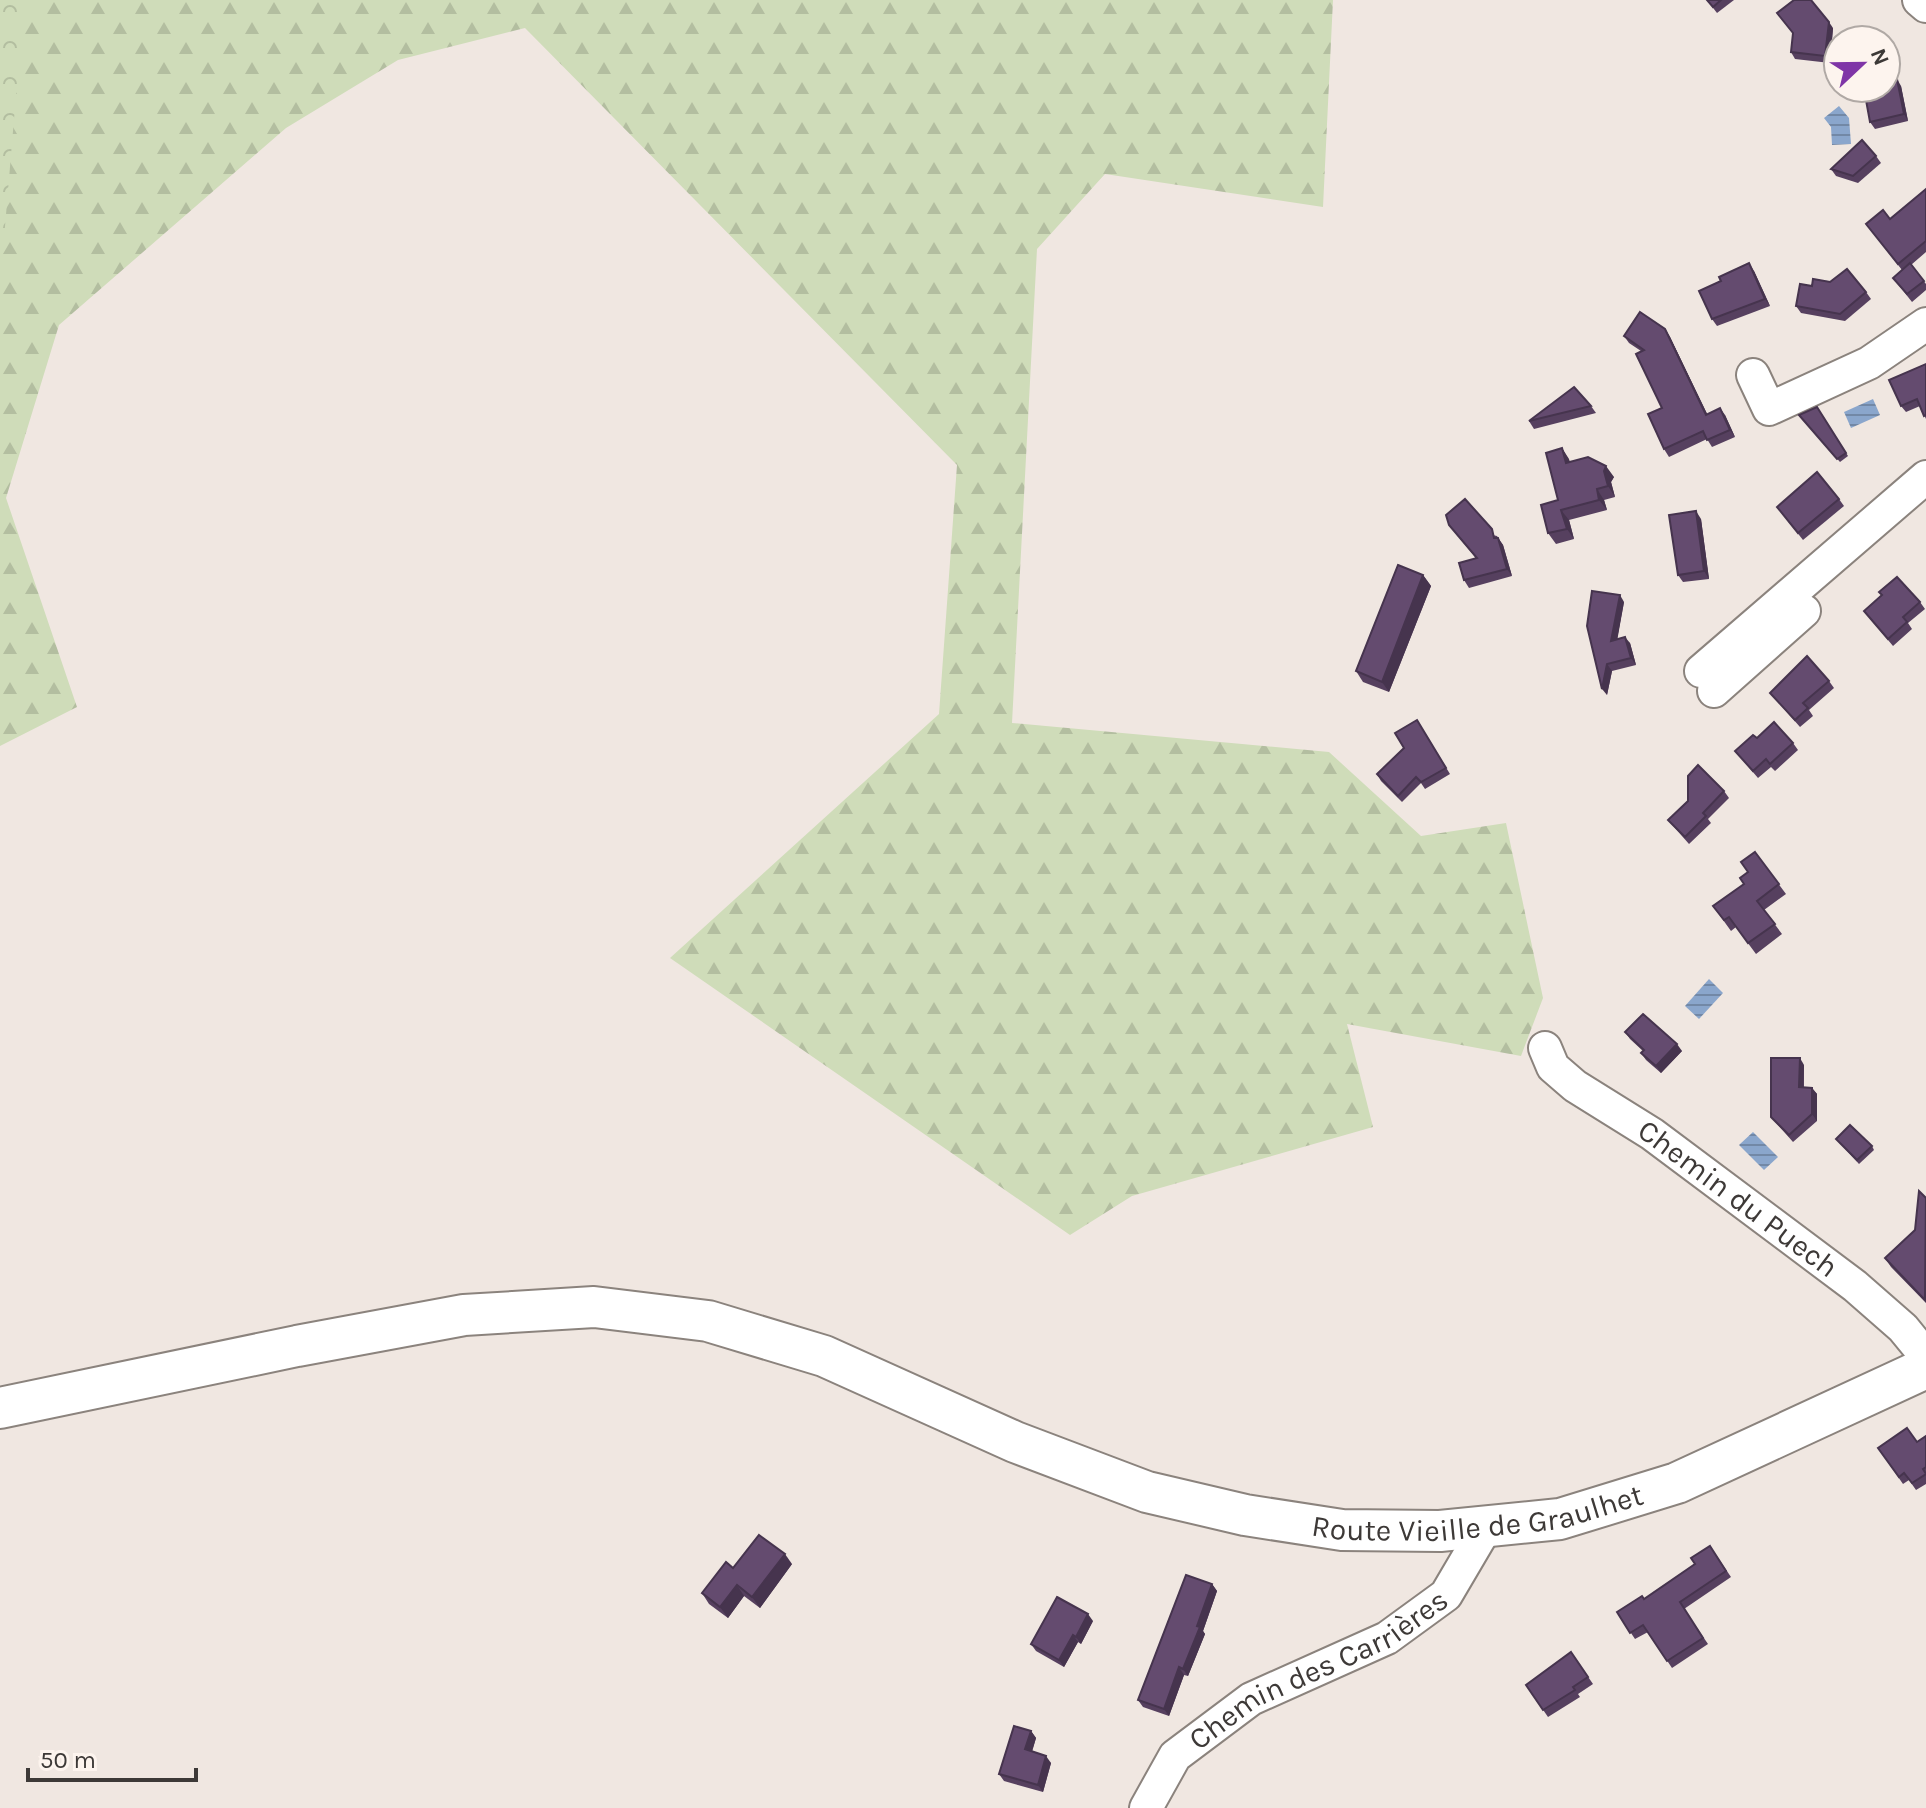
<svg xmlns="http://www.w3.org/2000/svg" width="1926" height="1808" font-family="Karla,sans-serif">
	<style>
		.forest { fill: url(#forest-firs) }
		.park { fill: url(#park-crowns) }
		.water { fill: url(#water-rules) }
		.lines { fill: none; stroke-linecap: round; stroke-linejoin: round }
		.minor-casing { stroke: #8b837d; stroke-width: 36 }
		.major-casing { stroke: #8b837d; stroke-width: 44 }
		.minor { stroke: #fff; stroke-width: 32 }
		.major { stroke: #fff; stroke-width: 40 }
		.wall { fill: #56405f }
		.shaded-wall { fill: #46344e }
		.building { fill: #644b6f; stroke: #46344e; stroke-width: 2 }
		.labels { text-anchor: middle; stroke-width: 8; stroke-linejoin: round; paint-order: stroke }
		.street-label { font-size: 30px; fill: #3d3937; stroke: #fdf4ee }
	</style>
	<defs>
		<pattern id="forest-firs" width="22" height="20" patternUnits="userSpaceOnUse" patternTransform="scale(2)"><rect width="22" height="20" fill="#cfdcb9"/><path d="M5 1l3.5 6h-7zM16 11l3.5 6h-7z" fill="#b3bea0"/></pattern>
		<pattern id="park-crowns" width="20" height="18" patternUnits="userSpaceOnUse" patternTransform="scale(2)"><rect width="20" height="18" fill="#cfdcb9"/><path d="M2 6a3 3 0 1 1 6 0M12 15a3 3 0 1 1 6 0" fill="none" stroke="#b3bea0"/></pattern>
		<pattern id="water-rules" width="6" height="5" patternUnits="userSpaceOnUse" patternTransform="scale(2)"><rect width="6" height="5" fill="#8aa6cc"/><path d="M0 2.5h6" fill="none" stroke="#7288a6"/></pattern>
	</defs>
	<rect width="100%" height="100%" fill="#f0e7e1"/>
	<path class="forest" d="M0 0H1333L1323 207 1105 174 1037 249 1012 723 1329 752 1421 836 1506 823 1543 998 1521 1056 1347 1024 1373 1127 1132 1196 1070 1235 670 958 939 714 957 465 525 28 398 60 286 128 59 325 6 498 77 707 0 746Z"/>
	<path class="park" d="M0 0H24L0 286Z"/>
	<g class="water">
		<path d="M1839 106 1849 118 1851 144 1832 145 1831 127 1824 118Z"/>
		<path d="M1873 399 1880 415 1851 428 1844 412Z"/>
		<path d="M1709 979 1723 993 1699 1019 1685 1006Z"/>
		<path d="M1753 1132 1778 1157 1764 1170 1739 1145Z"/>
	</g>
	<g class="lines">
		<g class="minor-casing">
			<g id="minor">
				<path d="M1919 0 1926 6"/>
				<path d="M1753 375 1769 409 1869 363 1926 324"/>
				<path d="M1701 671 1926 477"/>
				<path d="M1714 691 1804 611"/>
				<path id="s1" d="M1545 1048 1553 1067 1575 1086 1652 1134 1855 1286 1903 1328 1926 1356"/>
				<path id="s2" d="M1146 1808 1175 1756 1251 1699 1387 1638 1446 1595 1486 1527"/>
			</g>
		</g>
		<g class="major-casing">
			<g id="major">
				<path id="s3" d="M0 1408 297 1346 464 1315 594 1307 708 1321 824 1356 1015 1442 1147 1492 1245 1515 1342 1530 1440 1531 1560 1519 1677 1483 1926 1368"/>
			</g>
		</g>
		<use href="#minor" class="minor"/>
		<use href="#major" class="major"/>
	</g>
	<g class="wall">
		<path d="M1707 0H1734L1717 13Z"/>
		<path d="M1833 28 1830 63 1795 59 1791 52Z"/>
		<path d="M1891 84 1901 86 1908 121 1875 129 1870 122 1866 102 1854 88H1886Z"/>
		<path d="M1876 156 1881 163 1858 183 1836 176 1831 169Z"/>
		<path d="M1926 189V252L1911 265 1926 284V290L1912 302 1893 278 1902 270 1866 224 1890 219Z"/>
		<path d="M1754 271 1770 306 1717 326 1712 319Z"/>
		<path d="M1812 286 1866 292 1871 299 1845 321 1801 313 1796 306Z"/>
		<path d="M1665 329 1670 337 1707 414 1725 415 1735 437 1712 447 1707 439 1669 457 1664 449 1662 408 1641 351 1629 343 1624 336Z"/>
		<path d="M1926 364V419L1920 406 1906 412 1901 406Z"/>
		<path d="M1591 406 1596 413 1534 429 1529 421Z"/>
		<path d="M1817 407 1848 456 1840 462 1802 419Z"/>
		<path d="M1562 448 1570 462 1614 477 1611 482 1615 497 1604 500 1607 510 1569 520 1574 539 1556 544 1548 533 1558 500Z"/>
		<path d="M1839 499 1844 506 1803 540 1777 507Z"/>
		<path d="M1701 519 1709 579 1683 582 1678 575Z"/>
		<path d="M1449 525 1497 536 1503 545 1512 576 1469 588 1464 580 1476 558Z"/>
		<path d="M1423 575 1431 586 1389 692 1363 682 1356 671Z"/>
		<path d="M1624 602 1617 639 1630 643 1636 665 1612 671 1607 695 1587 626Z"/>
		<path d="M1920 602 1925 609 1908 623 1912 629 1893 646 1864 611Z"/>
		<path d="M1829 681 1834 688 1809 710 1813 716 1800 727 1770 693Z"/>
		<path d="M1417 720 1450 774 1425 789 1421 783 1402 802 1381 781 1377 774 1404 748Z"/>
		<path d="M1757 738 1793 743 1798 750 1775 771 1771 767 1758 778 1735 751Z"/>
		<path d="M1724 791 1729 798 1708 819 1711 823 1689 844 1668 820Z"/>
		<path d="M1755 852 1786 894 1764 910 1782 934 1756 954 1736 927 1731 931 1713 906 1744 884Z"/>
		<path d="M1625 1032 1682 1051 1661 1073 1646 1060 1641 1053 1643 1051 1630 1039Z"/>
		<path d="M1804 1065V1087L1812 1088 1817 1094V1121L1793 1142 1771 1117Z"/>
		<path d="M1836 1139 1872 1146 1874 1150 1859 1164Z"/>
		<path d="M1926 1198V1303L1891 1267 1885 1258 1915 1230Z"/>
		<path d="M1926 1436V1484L1916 1490 1909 1480 1903 1484 1878 1448 1917 1442Z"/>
		<path d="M1710 1546 1731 1577 1684 1609 1708 1644 1672 1668 1648 1632 1635 1639 1617 1612 1644 1599 1695 1564Z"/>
		<path d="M792 1564 760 1608 744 1596 728 1618 709 1604 702 1593 733 1568Z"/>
		<path d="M1212 1584 1217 1591 1203 1631 1205 1634 1188 1676 1184 1675 1169 1716 1143 1707 1138 1700Z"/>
		<path d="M1093 1621 1081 1644 1078 1642 1064 1667 1036 1651 1031 1644Z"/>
		<path d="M1571 1652 1593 1684 1578 1694 1580 1697 1548 1717 1526 1685Z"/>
		<path d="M1031 1731 1036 1738 1032 1752 1051 1763 1043 1792 1004 1781 999 1774Z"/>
	</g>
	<g class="shaded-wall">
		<path d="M1829 22 1833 28 1830 63 1825 56Z"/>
		<path d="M1897 79 1901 86 1908 121 1904 114Z"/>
		<path d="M1749 263 1754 271 1770 306 1765 299Z"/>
		<path d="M1665 329 1670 337 1711 422 1706 415Z"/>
		<path d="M1720 408 1725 415 1735 437 1730 430Z"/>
		<path d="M1562 448 1569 459 1573 474 1566 463Z"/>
		<path d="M1606 466 1614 477 1611 482 1615 497 1608 486 1604 471Z"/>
		<path d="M1597 489 1604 500 1607 510 1599 500Z"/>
		<path d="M1561 510 1569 520 1574 539 1567 529Z"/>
		<path d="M1696 511 1701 519 1709 579 1704 571Z"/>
		<path d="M1498 538 1503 545 1512 576 1507 569Z"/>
		<path d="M1423 575 1431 586 1389 692 1382 682Z"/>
		<path d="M1620 595 1624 602 1616 647 1611 641Z"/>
		<path d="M1625 637 1630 643 1636 665 1631 658Z"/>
		<path d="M1607 664 1612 671 1607 695 1602 689Z"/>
		<path d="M1677 1044 1682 1051 1661 1073 1656 1066Z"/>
		<path d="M1800 1058 1804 1065 1803 1093 1799 1087Z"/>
		<path d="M1812 1088 1817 1094V1121L1812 1114Z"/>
		<path d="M785 1554 792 1564 760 1608 752 1597Z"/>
		<path d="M1212 1584 1217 1591 1203 1631 1205 1634 1188 1676 1183 1669Z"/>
		<path d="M737 1585 744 1596 728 1618 720 1607Z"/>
		<path d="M1088 1614 1093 1621 1081 1644 1076 1637Z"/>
		<path d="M1073 1635 1078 1642 1064 1667 1059 1660Z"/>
		<path d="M1179 1667 1184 1675 1169 1716 1164 1709Z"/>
		<path d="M1031 1731 1036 1738 1030 1757 1025 1749Z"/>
		<path d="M1046 1756 1051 1763 1043 1792 1038 1785Z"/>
	</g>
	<g class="building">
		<path d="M1707 0H1721L1713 7Z"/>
		<path d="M1794 0H1811L1829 22 1825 56 1791 52 1793 33 1777 13Z"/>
		<path d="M1886 78 1891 84 1897 79 1904 114 1870 122 1866 100 1855 88H1886Z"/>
		<path d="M1862 140 1876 156 1853 176 1831 169Z"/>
		<path d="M1926 189V241L1898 264 1866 224 1883 210 1890 219Z"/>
		<path d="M1749 263 1765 299 1712 319 1699 291 1721 281 1719 277Z"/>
		<path d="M1910 263 1924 281 1907 294 1893 278Z"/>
		<path d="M1847 269 1866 292 1840 314 1796 306 1800 284 1812 286 1813 279 1830 282Z"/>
		<path d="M1640 312 1665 329 1706 415 1720 408 1730 430 1707 440 1703 431 1664 449 1648 414 1662 408 1636 354 1644 350 1624 336Z"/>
		<path d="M1926 364V415L1924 416 1917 399 1901 406 1889 380Z"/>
		<path d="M1574 387 1591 406 1529 421Z"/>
		<path d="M1817 407 1846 453 1837 459 1799 415Z"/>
		<path d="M1562 448 1566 463 1588 457 1606 466 1604 471 1608 486 1597 489 1599 500 1561 510 1567 529 1548 533 1541 505 1558 500 1546 453Z"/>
		<path d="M1817 472 1839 499 1798 533 1777 507Z"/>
		<path d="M1465 499 1492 529 1494 538H1498L1507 569 1464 580 1459 563 1477 558 1449 525 1446 515Z"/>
		<path d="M1696 511 1704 571 1678 575 1669 515Z"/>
		<path d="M1398 565 1423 575 1382 682 1356 671Z"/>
		<path d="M1897 577 1920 602 1903 617 1907 622 1888 639 1864 611 1882 595 1879 592Z"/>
		<path d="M1592 591 1620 595 1611 641 1625 637 1631 658 1607 664 1602 689 1587 626Z"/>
		<path d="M1807 656 1829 681 1803 703 1808 708 1795 720 1770 693Z"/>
		<path d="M1417 720 1446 768 1421 782 1416 777 1398 796 1377 774 1404 748 1395 733Z"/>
		<path d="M1774 722 1793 743 1770 764 1766 759 1753 771 1735 751 1753 735 1757 738Z"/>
		<path d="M1698 765 1724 791 1703 813 1706 816 1685 837 1668 820 1688 801V776Z"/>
		<path d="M1755 852 1779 884 1757 901 1775 924 1748 943 1729 917 1724 920 1713 906 1744 884 1740 878 1748 872 1741 862Z"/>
		<path d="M1643 1014 1677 1044 1656 1066 1641 1053 1644 1050 1625 1032Z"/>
		<path d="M1771 1058H1800L1799 1087 1812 1088V1114L1789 1135 1771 1117Z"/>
		<path d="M1850 1125 1872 1146 1857 1160 1836 1139Z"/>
		<path d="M1919 1191 1926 1198 1925 1300 1885 1258 1915 1230Z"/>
		<path d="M1907 1428 1917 1442 1926 1436V1467L1923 1469 1926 1474 1912 1483 1904 1473 1899 1477 1878 1448Z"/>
		<path d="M759 1535 785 1554 752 1597 737 1585 720 1607 702 1593 726 1562 733 1568Z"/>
		<path d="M1710 1546 1726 1571 1680 1602 1703 1638 1667 1661 1643 1625 1630 1633 1617 1612 1642 1596 1644 1599 1695 1564 1691 1558Z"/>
		<path d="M1186 1575 1212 1584 1197 1626 1200 1627 1183 1669 1179 1667 1164 1709 1138 1700Z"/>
		<path d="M1057 1597 1088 1614 1076 1637 1073 1635 1059 1660 1031 1644Z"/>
		<path d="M1571 1652 1588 1677 1573 1687 1575 1690 1543 1710 1526 1685Z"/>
		<path d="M1014 1726 1031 1731 1025 1749 1046 1756 1038 1785 999 1774Z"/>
	</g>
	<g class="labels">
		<g class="street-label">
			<text dy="10" stroke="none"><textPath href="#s1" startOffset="248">Chemin du Puech</textPath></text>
			<text dy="10" stroke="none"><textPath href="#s3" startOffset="1526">Route Vieille de Graulhet</textPath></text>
			<text dy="10" stroke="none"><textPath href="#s2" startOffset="228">Chemin des Carrières</textPath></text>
		</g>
	</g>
	<g transform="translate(1862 64) rotate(68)"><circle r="38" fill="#fdf4ee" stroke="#b0a9a5" stroke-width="2"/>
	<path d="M0-6L14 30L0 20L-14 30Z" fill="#7f35a7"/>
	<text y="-12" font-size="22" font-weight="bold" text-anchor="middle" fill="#3d3937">N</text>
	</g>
	<path d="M28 1768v12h168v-12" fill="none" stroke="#3d3937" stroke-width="4"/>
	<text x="40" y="1768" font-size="24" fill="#3d3937" stroke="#fdf4ee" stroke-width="6" paint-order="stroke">50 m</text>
</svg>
